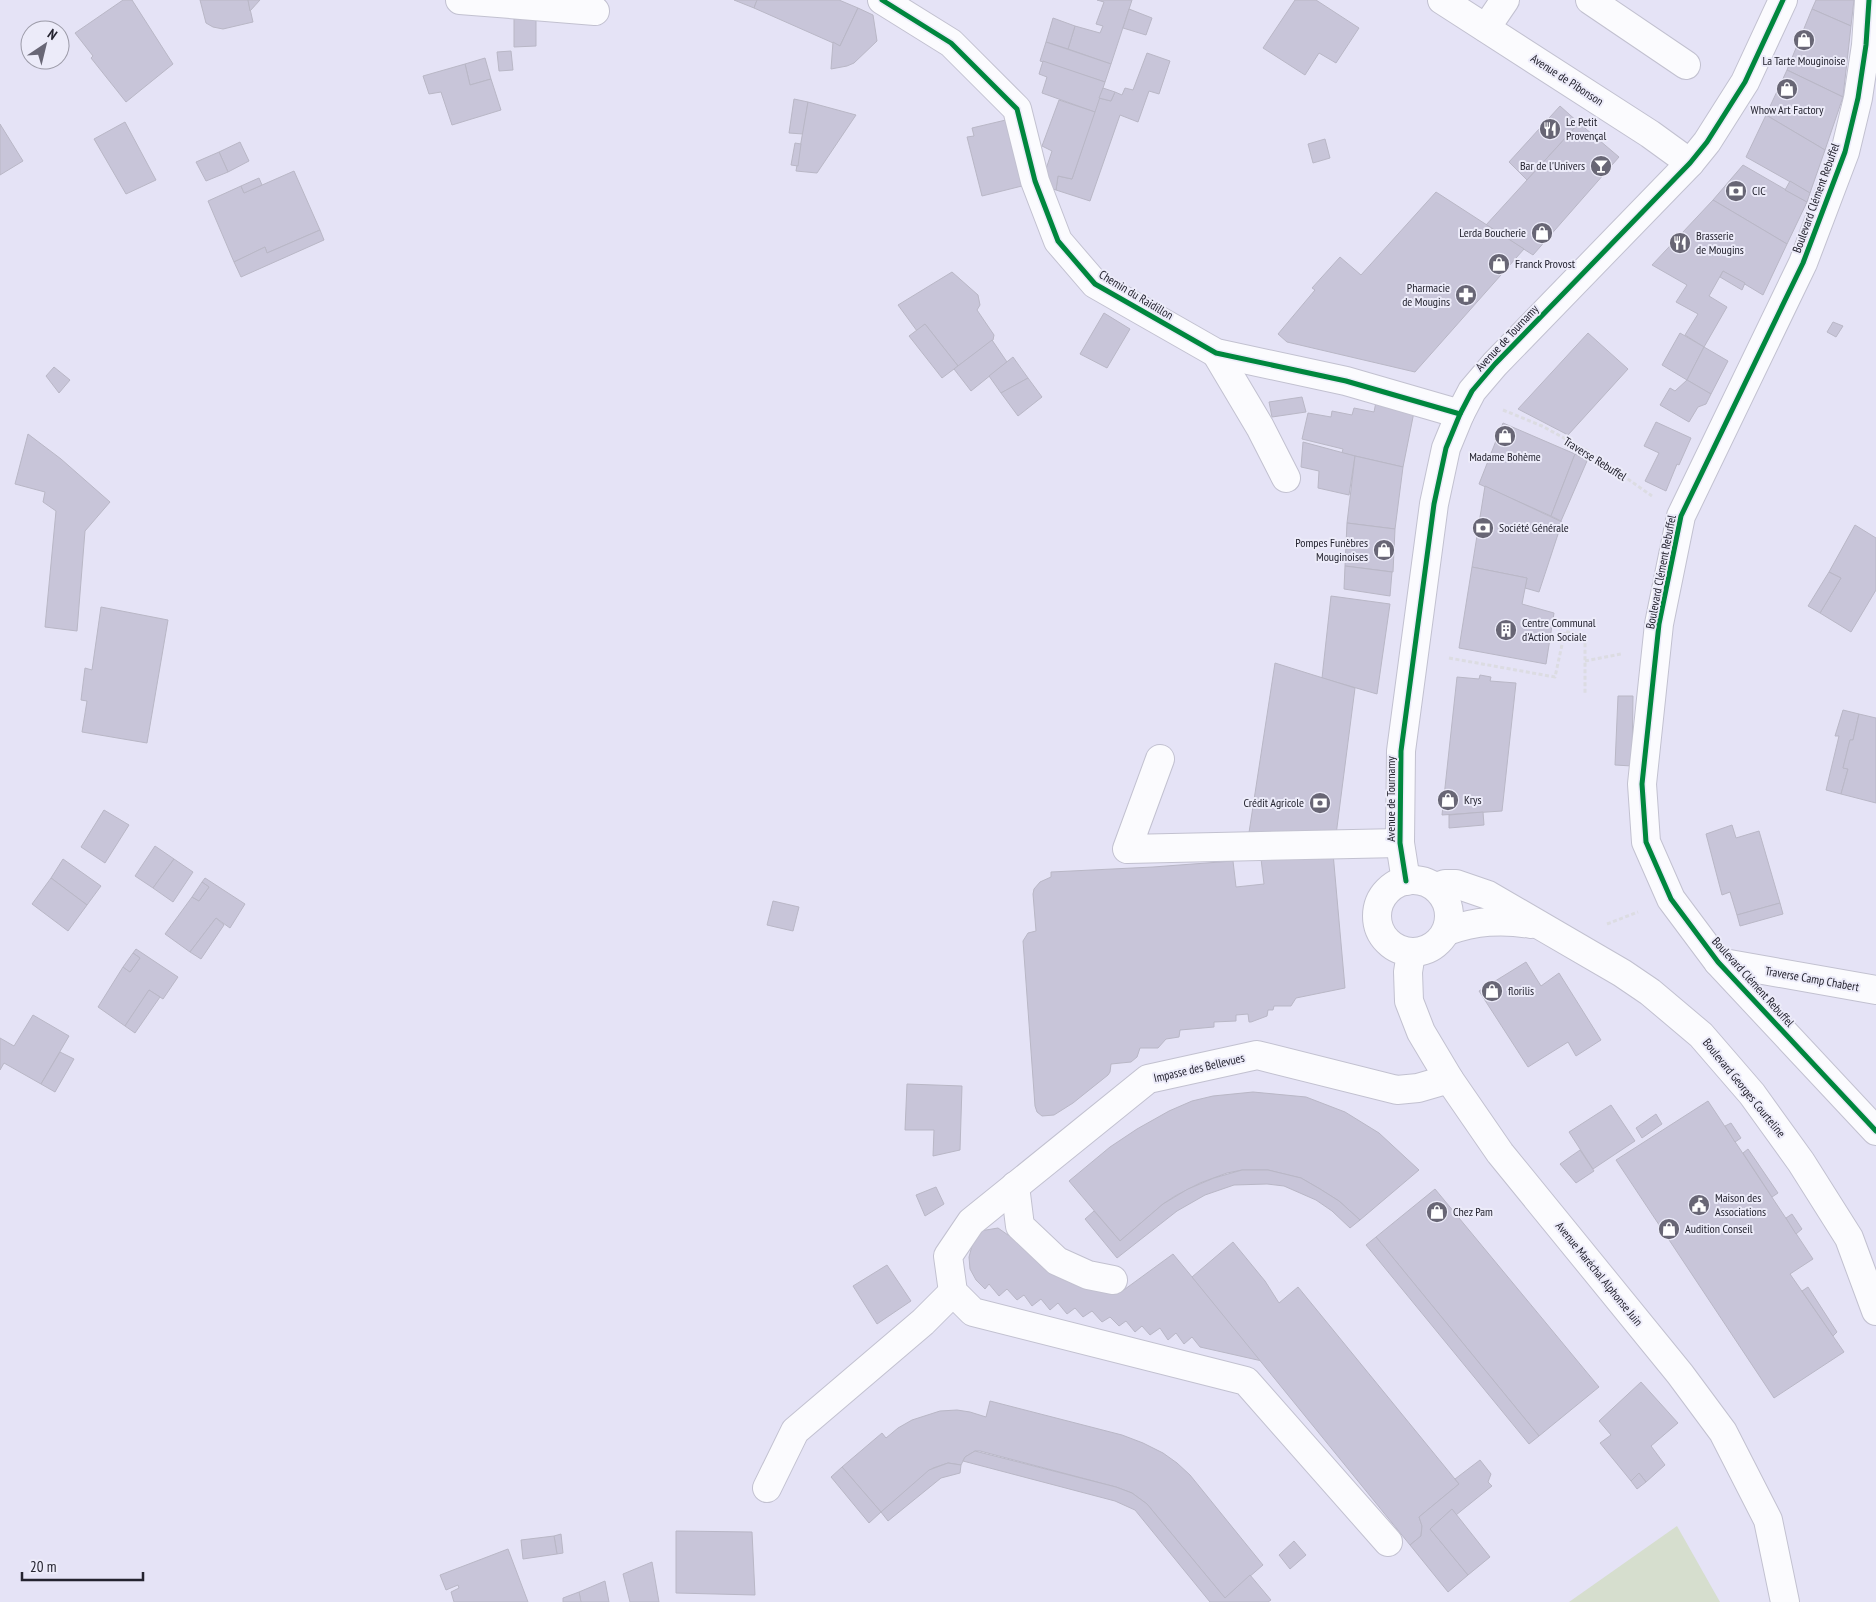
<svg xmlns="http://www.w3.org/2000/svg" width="1876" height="1602" font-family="'PT Sans Narrow',sans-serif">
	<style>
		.green { fill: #d6dece }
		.building { fill: #c8c5d9; stroke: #b9b7c6 }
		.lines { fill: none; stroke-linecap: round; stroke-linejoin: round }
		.minor-casing { stroke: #c2c1d0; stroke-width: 30 }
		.major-casing { stroke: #c2c1d0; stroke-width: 30 }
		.path { stroke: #dcdce2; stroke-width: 3; stroke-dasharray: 4 2.5; stroke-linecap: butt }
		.minor { stroke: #fbfbfe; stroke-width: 28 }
		.major { stroke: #fbfbfe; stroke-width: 28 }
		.cycleway-casing { stroke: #ecebf9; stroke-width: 8 }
		.cycleway { stroke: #00873e; stroke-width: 5 }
		.labels { text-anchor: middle; stroke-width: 4; stroke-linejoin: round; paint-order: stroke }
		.poi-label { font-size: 12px; fill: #24232f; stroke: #ecebf9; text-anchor: start }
		.street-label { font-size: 12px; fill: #24232f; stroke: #ecebf9 }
	</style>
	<rect width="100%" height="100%" fill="#e5e3f6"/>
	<path class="green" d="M1677 1526 1720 1602H1569Z"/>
	<g class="building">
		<path d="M123 0H132L173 64 126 102 91 58 93 56 75 33Z"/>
		<path d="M200 0H248L253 22 223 29 213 27 206 23Z"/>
		<path d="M248 0H260L250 11Z"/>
		<path d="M734 0H757L754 8Z"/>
		<path d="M757 0H839L858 8 840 46 754 8Z"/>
		<path d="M1097 0H1132L1111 64 1068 49 1075 26 1100 33 1103 26 1096 24 1104 2Z"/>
		<path d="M1295 0H1316L1359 28 1336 63 1319 53 1305 75 1263 48Z"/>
		<path d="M1816 0H1854L1851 26 1812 9Z"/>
		<path d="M858 8 873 15 877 41 854 63 847 66 831 69 833 42 840 46Z"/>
		<path d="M1129 9 1152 18 1146 35 1123 28Z"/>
		<path d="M1812 9 1851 26 1843 97 1787 70Z"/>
		<path d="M536 16V46L514 47V17Z"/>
		<path d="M1053 18 1075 26 1068 49 1046 42Z"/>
		<path d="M1046 42 1111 64 1105 82 1040 61Z"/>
		<path d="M511 51 513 70 499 71 497 52Z"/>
		<path d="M1147 53 1170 61 1159 94 1149 91 1138 122 1120 115 1090 201 1056 190 1058 176 1072 179 1099 98 1111 101 1115 92 1122 95 1125 88 1133 90Z"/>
		<path d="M485 58 491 79 470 85 465 64Z"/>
		<path d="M1043 61 1105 82 1095 112 1042 93 1047 77 1039 74Z"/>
		<path d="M465 64 470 85 491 79 501 110 452 125 441 92 429 94 423 76Z"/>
		<path d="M1787 70 1843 97 1825 150 1766 115Z"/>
		<path d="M1103 88 1115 92 1111 101 1099 98Z"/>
		<path d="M794 99 808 102 803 134 789 133Z"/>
		<path d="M1059 100 1095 112 1072 179 1058 176 1056 190 1050 188 1046 169 1052 151 1042 146Z"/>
		<path d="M808 102 856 115 817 173 796 171Z"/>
		<path d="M1560 106 1579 123 1527 180 1509 162Z"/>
		<path d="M1766 115 1825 150 1810 193 1746 157Z"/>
		<path d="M1010 119 1026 185 982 196 967 137 974 136 972 128Z"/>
		<path d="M125 122 156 180 126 194 94 139Z"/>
		<path d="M1579 123 1619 157 1533 255 1486 225Z"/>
		<path d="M0 124 23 161 0 175Z"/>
		<path d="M1325 139 1330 158 1313 163 1308 144Z"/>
		<path d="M240 142 249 161 228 172 219 152Z"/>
		<path d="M795 143 801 144 798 166 791 165Z"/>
		<path d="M219 152 228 172 206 181 196 162Z"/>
		<path d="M1743 165 1807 202 1787 244 1713 200Z"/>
		<path d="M294 171 320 230 267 253 265 247 234 262 208 201 241 186 244 193Z"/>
		<path d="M259 178 262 185 244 193 241 186Z"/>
		<path d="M1790 181 1810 193 1807 202 1785 190Z"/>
		<path d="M1436 192 1524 249 1415 372 1287 342 1278 334 1315 290 1312 288 1340 257 1361 275Z"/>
		<path d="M1713 200 1787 244 1763 295 1723 271 1709 296 1727 307 1704 347 1685 335 1698 314 1676 302 1687 285 1652 265Z"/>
		<path d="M320 230 324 240 241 277 234 262 265 247 267 253Z"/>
		<path d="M1723 271 1745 283 1742 290 1720 277Z"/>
		<path d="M952 272 978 295 980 305 977 310 994 335 993 340 958 366 925 324 917 331 898 305Z"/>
		<path d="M1104 313 1130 329 1107 368 1080 354Z"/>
		<path d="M1833 322 1843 326 1836 337 1827 332Z"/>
		<path d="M925 324 958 366 942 378 909 336Z"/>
		<path d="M1588 333 1628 369 1568 435 1518 409Z"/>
		<path d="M1680 333 1704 347 1687 380 1662 365Z"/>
		<path d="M992 340 1007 362 971 391 954 369Z"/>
		<path d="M1704 347 1728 361 1711 394 1687 380Z"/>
		<path d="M1013 357 1028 378 1001 393 989 376Z"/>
		<path d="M54 367 70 380 59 393 46 376Z"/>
		<path d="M1028 378 1042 397 1018 416 1001 393Z"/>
		<path d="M1687 380 1711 394 1706 404 1698 407 1689 422 1660 405 1670 388 1675 391Z"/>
		<path d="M1302 397 1306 412 1272 417 1269 402Z"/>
		<path d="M1376 402 1414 412 1403 467 1342 453 1343 449 1302 439 1308 413 1331 417 1332 411 1352 415 1354 408 1374 412Z"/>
		<path d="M1656 422 1691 438 1679 465 1677 464 1666 491 1645 481 1659 453 1644 446Z"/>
		<path d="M1503 423 1575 454 1551 516 1479 484Z"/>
		<path d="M28 434 61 459 110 502 85 531 77 631 45 627 56 511 43 502 45 492 15 484Z"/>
		<path d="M1303 442 1355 456 1349 495 1318 488 1319 471 1301 467Z"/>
		<path d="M1575 454 1587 461 1561 521 1551 516Z"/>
		<path d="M1355 456 1403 467 1395 529 1347 523Z"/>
		<path d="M1485 486 1562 522 1539 592 1525 588 1527 578 1472 567Z"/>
		<path d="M1347 523 1395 529 1393 572 1345 566Z"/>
		<path d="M1855 525 1876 538V590L1851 632 1820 613 1841 578 1829 572Z"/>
		<path d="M1345 566 1392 572 1390 596 1344 589Z"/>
		<path d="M1472 567 1527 578 1522 604 1554 613 1546 664 1459 648Z"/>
		<path d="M1829 572 1841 578 1820 613 1808 606Z"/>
		<path d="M1331 596 1390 604 1377 694 1322 678Z"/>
		<path d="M101 607 168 620 147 743 82 732 87 701 81 700 85 668 92 670Z"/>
		<path d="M1275 663 1355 688 1336 835 1248 839Z"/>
		<path d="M1480 675 1491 677 1490 681 1516 683 1502 811 1442 815 1457 677 1479 679Z"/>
		<path d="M1618 696H1633L1632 766 1615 765Z"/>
		<path d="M1843 710 1859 714 1853 740H1850L1843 768 1848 769 1841 794 1826 790 1839 736H1835Z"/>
		<path d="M1859 714 1876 718V803L1841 794 1848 769 1843 768 1850 740H1853Z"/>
		<path d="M104 810 129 825 105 863 81 847Z"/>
		<path d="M1483 812 1484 825 1449 828V815Z"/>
		<path d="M1732 825 1736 838 1759 831 1780 903 1737 915 1730 892 1722 895 1706 834Z"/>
		<path d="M155 846 174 859 153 888 135 876Z"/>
		<path d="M1333 853 1345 988 1296 998 1291 1006H1274L1273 1010H1268L1267 1016 1251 1022H1249L1248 1014 1236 1015V1021L1214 1022V1027L1180 1030 1179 1037 1166 1039 1158 1048H1140L1137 1057 1131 1062 1111 1064 1110 1072 1108 1075 1073 1103 1054 1115 1042 1116 1037 1112 1035 1106 1023 941 1028 933 1036 931 1033 894 1034 889 1040 882 1051 877V872L1153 867 1233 861 1236 887 1264 884 1261 859Z"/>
		<path d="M63 859 101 886 87 905 51 878Z"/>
		<path d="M174 859 193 872 173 902 153 888Z"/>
		<path d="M51 878 87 905 68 931 32 904Z"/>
		<path d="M205 878 245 904 230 928 216 918 190 952 165 934 192 897 199 901 209 887 202 882Z"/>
		<path d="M202 882 209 887 199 901 192 897Z"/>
		<path d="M773 901 799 907 793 931 767 925Z"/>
		<path d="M1780 903 1783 914 1740 926 1737 915Z"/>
		<path d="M216 918 224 925 201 959 190 952Z"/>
		<path d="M136 949 178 977 163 999 149 990 125 1026 98 1007 123 967 130 972 140 958 133 953Z"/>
		<path d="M133 953 140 958 130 972 123 967Z"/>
		<path d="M1526 962 1541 986 1559 973 1601 1040 1576 1056 1568 1042 1528 1067 1479 991Z"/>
		<path d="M149 990 160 997 135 1033 125 1026Z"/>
		<path d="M33 1015 69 1036 41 1084 4 1063 0 1070V1038L14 1046Z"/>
		<path d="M60 1052 74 1059 55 1092 41 1084Z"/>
		<path d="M907 1084 962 1086 960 1150 933 1156 934 1130H905Z"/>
		<path d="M1253 1092 1306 1097 1345 1112 1379 1133 1419 1170 1360 1220 1339 1201 1320 1189 1301 1178 1268 1170H1242L1227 1173 1200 1183 1175 1196 1163 1204 1120 1241 1069 1181 1110 1147 1137 1129 1169 1111 1192 1101 1213 1096Z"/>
		<path d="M1708 1101 1813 1259 1790 1274 1844 1352 1774 1398 1616 1160Z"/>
		<path d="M1611 1105 1635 1141 1593 1169 1569 1132Z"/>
		<path d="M1656 1114 1662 1124 1642 1138 1636 1128Z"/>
		<path d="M1731 1123 1741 1138 1735 1142 1725 1126Z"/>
		<path d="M1748 1149 1778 1193 1772 1197 1743 1153Z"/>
		<path d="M1580 1150 1594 1171 1576 1183 1560 1164Z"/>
		<path d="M1242 1170H1268L1301 1178 1320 1189 1339 1201 1360 1220 1350 1228 1332 1211 1316 1200 1284 1186 1267 1184 1234 1185 1205 1195 1177 1211 1117 1258 1085 1219 1094 1211 1120 1241 1163 1204 1188 1189 1214 1178Z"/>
		<path d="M936 1187 944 1204 925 1216 916 1195Z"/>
		<path d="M1435 1189 1599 1387 1539 1436 1376 1237Z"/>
		<path d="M1792 1214 1802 1229 1796 1234 1786 1218Z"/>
		<path d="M998 1228 1078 1284 1121 1292 1173 1254 1262 1361 1200 1347 1192 1337 1184 1344 1176 1333 1168 1340 1160 1328 1150 1335 1142 1326 1135 1332 1126 1321 1119 1326 1110 1317 1102 1322 1092 1311 1083 1317 1075 1308 1067 1314 1058 1303 1050 1310 1041 1299 1032 1306 1024 1295 1017 1300 1007 1289 999 1296 989 1284 985 1289 976 1280 970 1269 969 1257 973 1242 980 1231Z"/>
		<path d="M1376 1237 1539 1436 1529 1444 1366 1245Z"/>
		<path d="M1233 1242 1265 1281 1279 1303 1298 1287 1459 1484 1419 1517 1422 1526 1421 1536 1410 1545 1192 1277Z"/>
		<path d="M887 1265 911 1301 877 1324 853 1286Z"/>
		<path d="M1808 1287 1837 1332 1833 1336 1802 1291Z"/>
		<path d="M1641 1382 1678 1423 1651 1446 1665 1465 1646 1482 1639 1473 1631 1481 1600 1443 1611 1435 1599 1421Z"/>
		<path d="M990 1401 1122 1435 1143 1443 1163 1453 1177 1463 1190 1475 1263 1565 1225 1598 1147 1504 1132 1493 1116 1487 980 1451H975L965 1457 961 1465 948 1463 933 1468 881 1512 842 1467 882 1433 886 1438 898 1428 912 1420 940 1411 957 1410 970 1412 986 1417Z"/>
		<path d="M975 1451 1116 1487 1132 1493 1147 1504 1225 1598 1250 1575 1271 1600 1268 1602H1210L1135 1510 1115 1501 963 1461 965 1457Z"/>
		<path d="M1480 1460 1491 1474 1488 1482 1492 1486 1456 1515 1452 1509 1430 1529 1468 1575 1448 1592 1410 1545 1421 1536 1422 1526 1419 1517 1459 1484 1455 1479Z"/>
		<path d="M948 1463 961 1465 960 1473 941 1478 888 1521 881 1512 929 1470Z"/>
		<path d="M842 1467 881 1512 869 1523 831 1477Z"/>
		<path d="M1639 1473 1646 1482 1637 1489 1631 1481Z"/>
		<path d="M1452 1509 1490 1557 1468 1575 1430 1529Z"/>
		<path d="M676 1531 752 1532 755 1595 676 1593Z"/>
		<path d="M561 1534 563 1553 557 1554 554 1536Z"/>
		<path d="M554 1536 557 1554 523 1559 521 1540Z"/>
		<path d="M1294 1541 1306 1555 1290 1569 1279 1555Z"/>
		<path d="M508 1549 528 1602H454L451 1592 459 1588 458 1585 446 1590 440 1575Z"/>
		<path d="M652 1562 659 1602H630L623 1574Z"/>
		<path d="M605 1581 609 1602H581L579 1592Z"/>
		<path d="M579 1592 581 1602H563V1598Z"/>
	</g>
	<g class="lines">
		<g class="minor-casing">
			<g id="minor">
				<path d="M460 0 595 11"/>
				<path d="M882 0 951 43 1017 109 1035 181 1058 241 1095 284 1216 353 1346 381 1460 414"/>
				<path d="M1442 0 1650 134 1690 163"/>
				<path d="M1590 0 1686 65"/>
				<path d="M1869 0 1866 45 1858 98 1845 152 1803 263 1681 516 1659 624 1642 784 1646 842 1671 899 1718 962 1876 1131"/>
				<path d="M1486 28 1505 0"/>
				<path d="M1216 353 1260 427 1286 478"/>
				<path d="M1160 759 1127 849 1400 843"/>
				<path d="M1406 881 1400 843 1401 751 1434 504 1446 448 1460 414 1472 391 1495 364 1690 163 1707 142 1745 82 1783 0"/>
				<path d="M1436 887 1445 884H1456L1488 895 1622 973 1650 992 1701 1035 1752 1094 1801 1162 1849 1238 1876 1311"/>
				<path d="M1447 931C1476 921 1501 919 1531 924"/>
				<path d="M1718 962 1876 990"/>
				<path d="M1015 1186 1020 1226 1057 1261 1088 1275 1113 1280"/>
				<path d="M767 1488 795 1431 923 1322 953 1292"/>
				<path d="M1388 1542 1246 1381 973 1312 953 1292 948 1256 971 1222 1148 1079 1257 1055 1397 1090 1418 1088 1449 1079"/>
			</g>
		</g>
		<g class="major-casing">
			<g id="major">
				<circle cx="1413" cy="916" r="36"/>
				<path d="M1411 953 1408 972 1409 1001 1421 1032 1449 1079 1500 1153 1680 1374 1723 1432 1768 1520 1785 1602"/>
			</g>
		</g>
		<g class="path">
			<path d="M1503 410 1542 426 1588 451 1652 496"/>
			<path d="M1449 658 1555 677 1565 631 1585 637V693"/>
			<path d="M1585 661 1621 654"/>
			<path d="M1607 924 1638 912"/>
		</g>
		<use href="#minor" class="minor"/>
		<use href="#major" class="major"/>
		<g class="cycleway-casing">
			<g id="cycleway">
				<path d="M882 0 951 43 1017 109 1035 181 1058 241 1095 284 1216 353 1346 381 1460 414"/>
				<path d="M1869 0 1866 45 1858 98 1845 152 1803 263 1681 516 1659 624 1642 784 1646 842 1671 899 1718 962 1876 1131"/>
				<path d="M1406 881 1400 843 1401 751 1434 504 1446 448 1460 414 1472 391 1495 364 1690 163 1707 142 1745 82 1783 0"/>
			</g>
		</g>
		<use href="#cycleway" class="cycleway"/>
	</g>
	<defs>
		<g id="shop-disc" transform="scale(1.125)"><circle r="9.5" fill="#686675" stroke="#ecebf9"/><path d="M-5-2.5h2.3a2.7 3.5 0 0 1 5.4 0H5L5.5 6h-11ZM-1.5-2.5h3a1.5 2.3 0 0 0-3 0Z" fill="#fff"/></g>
		<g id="restaurant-disc" transform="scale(1.125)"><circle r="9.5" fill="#686675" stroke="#ecebf9"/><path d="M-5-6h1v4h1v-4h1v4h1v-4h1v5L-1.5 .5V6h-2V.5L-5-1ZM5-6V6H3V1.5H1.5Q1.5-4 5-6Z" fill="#fff"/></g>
		<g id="bar-disc" transform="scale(1.125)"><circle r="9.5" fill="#686675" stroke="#ecebf9"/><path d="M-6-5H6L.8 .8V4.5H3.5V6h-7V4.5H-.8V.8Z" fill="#fff"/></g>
		<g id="bank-disc" transform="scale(1.125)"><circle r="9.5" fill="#686675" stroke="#ecebf9"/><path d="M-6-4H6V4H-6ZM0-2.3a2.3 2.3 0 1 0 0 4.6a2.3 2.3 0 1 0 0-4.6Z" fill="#fff"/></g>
		<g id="pharmacy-disc" transform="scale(1.125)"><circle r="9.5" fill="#686675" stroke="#ecebf9"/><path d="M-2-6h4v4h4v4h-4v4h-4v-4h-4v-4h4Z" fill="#fff"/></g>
		<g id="building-disc" transform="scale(1.125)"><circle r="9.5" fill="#686675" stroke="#ecebf9"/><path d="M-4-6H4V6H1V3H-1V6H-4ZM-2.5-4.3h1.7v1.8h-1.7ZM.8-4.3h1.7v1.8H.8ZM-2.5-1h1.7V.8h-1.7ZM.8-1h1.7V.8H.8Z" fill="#fff"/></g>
		<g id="civic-disc" transform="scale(1.125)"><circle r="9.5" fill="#686675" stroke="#ecebf9"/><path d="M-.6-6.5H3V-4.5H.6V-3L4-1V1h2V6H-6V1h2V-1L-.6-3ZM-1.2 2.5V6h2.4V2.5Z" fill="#fff"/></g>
	</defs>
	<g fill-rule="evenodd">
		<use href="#shop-disc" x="1804" y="40"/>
		<use href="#shop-disc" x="1787" y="89"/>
		<use href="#restaurant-disc" x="1550" y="129"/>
		<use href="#bar-disc" x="1601" y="166"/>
		<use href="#bank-disc" x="1736" y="191"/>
		<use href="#shop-disc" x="1542" y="233"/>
		<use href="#restaurant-disc" x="1680" y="243"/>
		<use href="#shop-disc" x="1499" y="264"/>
		<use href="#pharmacy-disc" x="1466" y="295"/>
		<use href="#shop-disc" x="1505" y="436"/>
		<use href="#bank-disc" x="1483" y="528"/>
		<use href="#shop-disc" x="1384" y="550"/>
		<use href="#building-disc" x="1506" y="630"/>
		<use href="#shop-disc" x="1448" y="800"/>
		<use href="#bank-disc" x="1320" y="803"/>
		<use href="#shop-disc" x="1492" y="991"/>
		<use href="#civic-disc" x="1699" y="1205"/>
		<use href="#shop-disc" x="1437" y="1212"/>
		<use href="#shop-disc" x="1669" y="1229"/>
	</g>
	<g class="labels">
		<g class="poi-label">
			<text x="1804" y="65" text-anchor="middle">La Tarte Mouginoise</text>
			<text x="1787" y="114" text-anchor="middle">Whow Art Factory</text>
			<text x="1566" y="126">Le Petit<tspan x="1566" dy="14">Provençal</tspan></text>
			<text x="1585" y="170" text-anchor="end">Bar de l'Univers</text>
			<text x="1752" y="195">CIC</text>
			<text x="1526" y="237" text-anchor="end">Lerda Boucherie</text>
			<text x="1696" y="240">Brasserie<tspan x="1696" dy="14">de Mougins</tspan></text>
			<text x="1515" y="268">Franck Provost</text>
			<text x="1450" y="292" text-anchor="end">Pharmacie<tspan x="1450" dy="14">de Mougins</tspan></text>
			<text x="1505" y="461" text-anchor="middle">Madame Bohème</text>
			<text x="1499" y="532">Société Générale</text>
			<text x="1368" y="547" text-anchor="end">Pompes Funèbres<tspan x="1368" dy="14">Mouginoises</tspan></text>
			<text x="1522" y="627">Centre Communal<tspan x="1522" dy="14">d'Action Sociale</tspan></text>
			<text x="1464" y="804">Krys</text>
			<text x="1304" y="807" text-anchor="end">Crédit Agricole</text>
			<text x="1508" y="995">florilis</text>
			<text x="1715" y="1202">Maison des<tspan x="1715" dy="14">Associations</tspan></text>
			<text x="1453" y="1216">Chez Pam</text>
			<text x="1685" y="1233">Audition Conseil</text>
		</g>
		<g class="street-label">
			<text transform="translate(1567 80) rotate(33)" y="4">Avenue de Pibonson</text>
			<text transform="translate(1816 198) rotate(-70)" y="4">Boulevard Clément Rebuffel</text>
			<text transform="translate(1136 295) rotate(31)" y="4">Chemin du Raidillon</text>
			<text transform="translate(1507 338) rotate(-47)" y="4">Avenue de Tournamy</text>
			<text transform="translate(1595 459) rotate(32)" y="4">Traverse Rebuffel</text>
			<text transform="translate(1661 572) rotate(-79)" y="4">Boulevard Clément Rebuffel</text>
			<text transform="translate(1391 799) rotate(-90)" y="4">Avenue de Tournamy</text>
			<text transform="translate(1812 979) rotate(10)" y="4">Traverse Camp Chabert</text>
			<text transform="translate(1753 982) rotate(48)" y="4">Boulevard Clément Rebuffel</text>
			<text transform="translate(1199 1068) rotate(-13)" y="4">Impasse des Bellevues</text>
			<text transform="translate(1744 1088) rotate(51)" y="4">Boulevard Georges Courteline</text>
			<text transform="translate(1599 1274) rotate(51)" y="4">Avenue Maréchal Alphonse Juin</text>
		</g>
	</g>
	<g transform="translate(45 45) rotate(35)"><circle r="24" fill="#ecebf9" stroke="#9c9ba8"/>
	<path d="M0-4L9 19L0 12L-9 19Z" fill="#686675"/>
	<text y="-8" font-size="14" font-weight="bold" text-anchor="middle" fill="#24232f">N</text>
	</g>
	<path d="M22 1572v8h121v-8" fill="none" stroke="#24232f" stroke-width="2.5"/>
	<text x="30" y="1572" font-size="15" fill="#24232f" stroke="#ecebf9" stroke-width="4" paint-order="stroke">20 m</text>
</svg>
